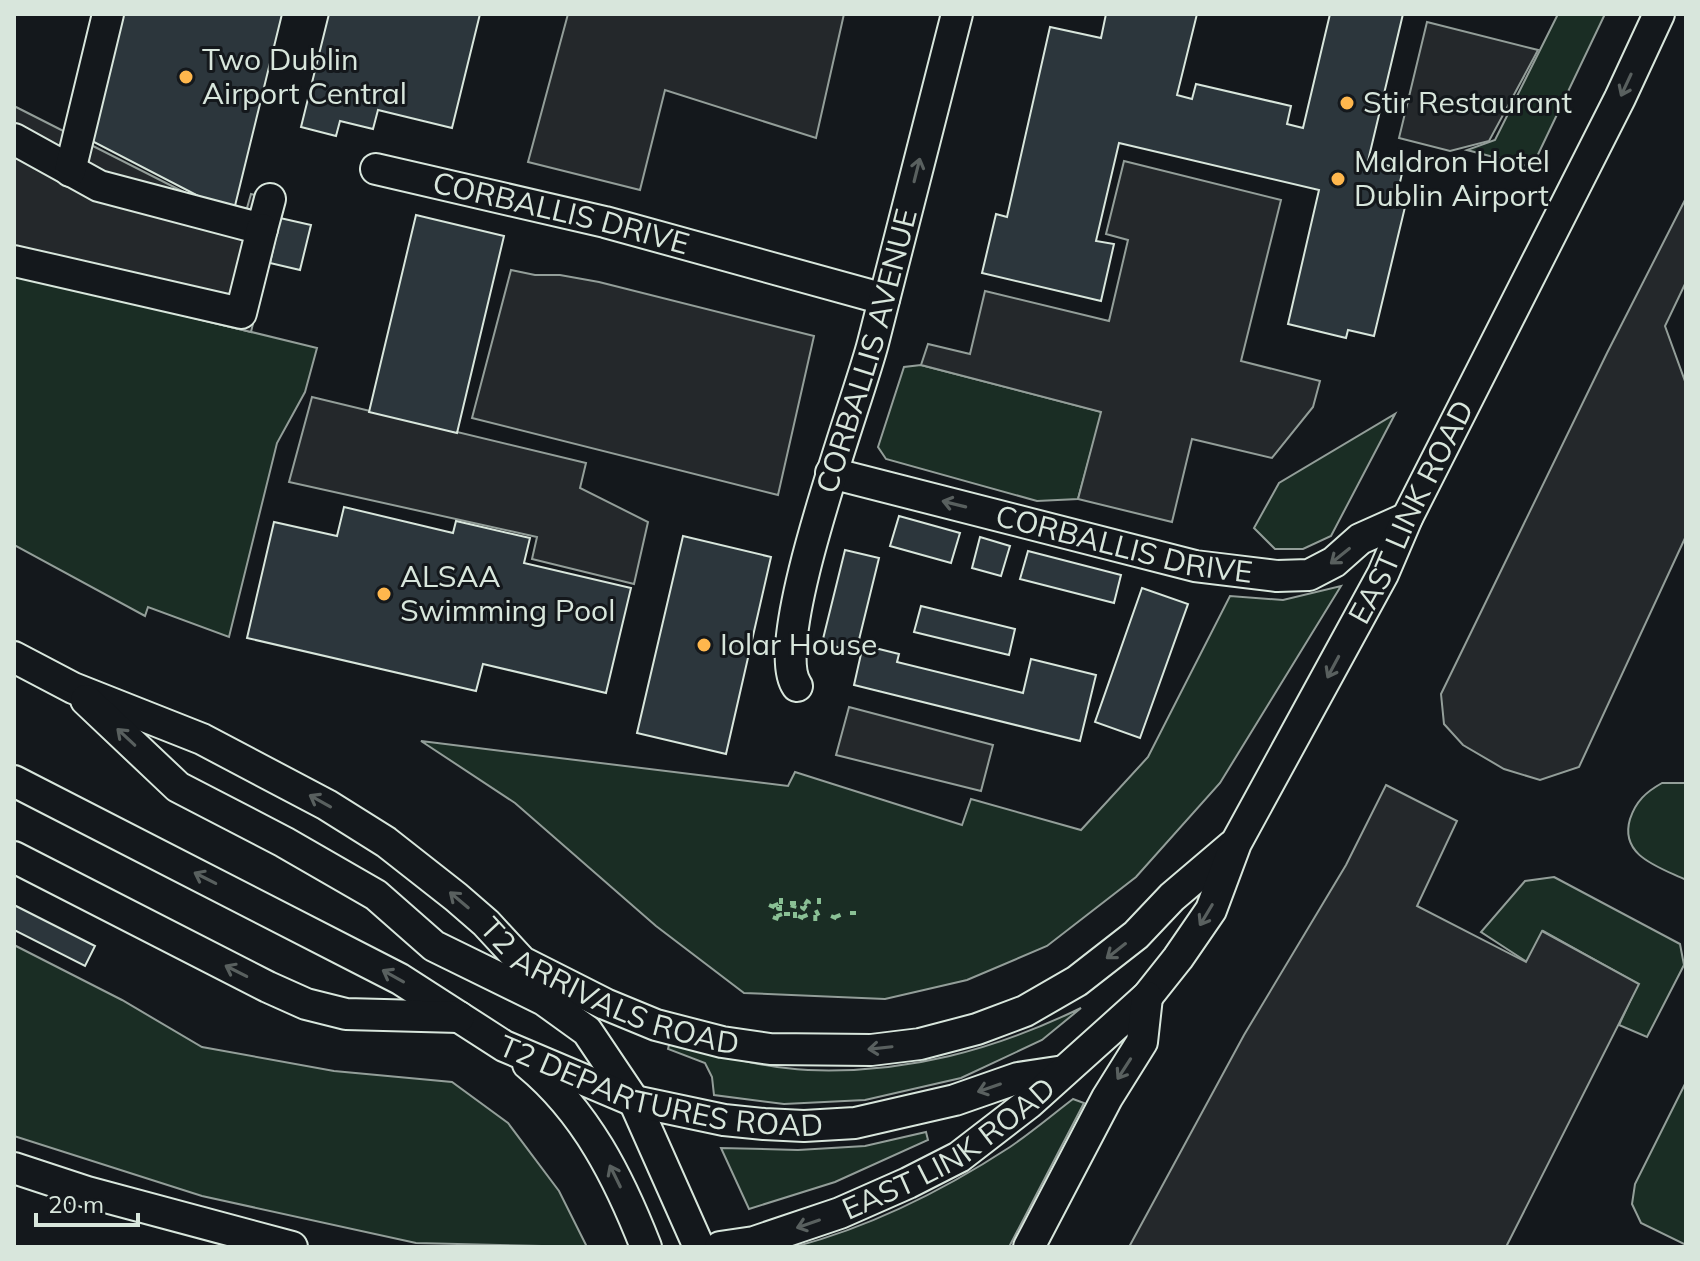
<svg xmlns="http://www.w3.org/2000/svg" width="1700" height="1261" font-family="Mulish,sans-serif">
	<style>
		.green { fill: #1a2d24; stroke: #939e99; stroke-width: 2 }
		.parking { fill: #24282b; stroke: #939e99; stroke-width: 2 }
		.building { fill: #2c363c; stroke: #d8e6dc; stroke-width: 2 }
		.lines { fill: none; stroke-linecap: round; stroke-linejoin: round }
		.street-casing { stroke: #d8e6dc; stroke-width: 34 }
		.street { stroke: #14181c; stroke-width: 30 }
		.hedge { stroke: #8ac095; stroke-width: 6; stroke-dasharray: 4 6; stroke-linecap: butt }
		.oneway { stroke: #59605f }
		.poi-dot { fill: #ffb74d; stroke: #14181c; stroke-width: 3 }
		.labels { text-anchor: middle; stroke-width: 6; stroke-linejoin: round; paint-order: stroke }
		.poi-label { font-size: 30px; fill: #d8e6dc; stroke: #14181c; text-anchor: start }
		.street-label { font-size: 30px; fill: #d8e6dc; stroke: #14181c }
	</style>
	<rect width="100%" height="100%" fill="#14181c"/>
	<g class="green">
		<path d="M1558 14H1605L1532 167 1467 150 1495 140Z"/>
		<path d="M14 274 317 348 305 392 277 443 229 637 148 607 145 616 14 545Z"/>
		<path d="M921 365 1102 412 1078 499 1037 501 886 459 878 447 904 367Z"/>
		<path d="M1395 414 1331 536 1303 549H1275L1254 528 1279 483Z"/>
		<path d="M1341 586 1220 783 1136 877 1047 946 967 980 885 999 744 993 656 926 515 803 421 741 788 786 795 772 962 825 971 799 1081 830 1148 757 1230 596 1283 600Z"/>
		<path d="M1662 783H1686V880C1659 867 1619 856 1630 819 1636 801 1646 792 1662 783Z"/>
		<path d="M1554 877 1680 944 1684 965 1647 1037 1619 1025 1638 984 1543 931 1527 962 1481 932 1525 881Z"/>
		<path d="M14 945 122 1000 202 1047 334 1071 452 1082 508 1123 559 1191 587 1247 416 1243 202 1196 14 1136Z"/>
		<path d="M1081 1008 1042 1040 961 1078 865 1100 784 1104 714 1095 712 1077 705 1063 668 1049 670 1041C715 1054 761 1068 808 1070 906 1074 994 1050 1081 1008Z"/>
		<path d="M1686 1082V1245L1641 1223 1632 1204 1635 1184Z"/>
		<path d="M1073 1099 1084 1103 1009 1247H794C870 1227 944 1190 1010 1147 1032 1132 1052 1115 1073 1099Z"/>
		<path d="M926 1132 928 1140 835 1182 749 1209 721 1148 798 1150 865 1146Z"/>
	</g>
	<g class="parking">
		<path d="M568 14H844L816 138 665 90 640 190 528 162Z"/>
		<path d="M1427 22 1538 50 1489 141 1450 151 1399 138Z"/>
		<path d="M14 106 243 222 251 194 282 202 251 332 14 274Z"/>
		<path d="M1124 161 1281 200 1241 361 1320 381 1313 407 1272 458 1192 439 1172 522 1078 499 1101 412 921 365 928 344 970 354 985 291 1109 321 1128 240 1106 234Z"/>
		<path d="M1686 198V282L1665 326 1686 384V536L1579 767 1540 780 1504 769 1463 745 1444 724 1441 694 1607 353Z"/>
		<path d="M511 270 535 275H560L599 282 814 336 778 495 472 418Z"/>
		<path d="M312 397 586 463 580 488 648 522 634 584 532 559 537 537 289 482Z"/>
		<path d="M849 707 993 745 981 791 836 755Z"/>
		<path d="M1386 785 1457 821 1417 906 1526 962 1542 931 1639 984 1506 1247H1129L1244 1035 1346 865Z"/>
	</g>
	<g class="building">
		<path d="M121 14H282L233 214 90 140Z"/>
		<path d="M329 14H480L452 128 378 110 373 129 340 121 336 136 301 127Z"/>
		<path d="M1106 14H1197L1177 95 1192 99 1196 84 1291 106 1287 124 1303 128 1330 14H1403L1368 161 1403 169 1395 204 1405 207 1374 336 1348 330 1346 338 1288 324 1319 190 1119 143 1096 241 1114 244 1101 301 982 273 996 214 1007 217 1050 27 1101 38Z"/>
		<path d="M416 215 504 236 457 433 369 412Z"/>
		<path d="M280 218 311 225 300 270 270 263Z"/>
		<path d="M344 507 453 533 456 521 530 538 524 563 631 588 606 693 483 664 476 691 247 638 274 522 337 536Z"/>
		<path d="M899 516 960 533 951 563 890 546Z"/>
		<path d="M683 536 771 557 726 754 637 733Z"/>
		<path d="M980 537 1010 546 1001 576 972 568Z"/>
		<path d="M845 550 879 558 856 652 822 643Z"/>
		<path d="M1028 551 1121 575 1114 603 1020 579Z"/>
		<path d="M1142 588 1188 604 1140 738 1095 722Z"/>
		<path d="M921 606 1015 629 1009 655 914 632Z"/>
		<path d="M863 645 899 654 897 662 1023 693 1031 659 1096 675 1080 741 854 685Z"/>
		<path d="M14 905 95 946 85 966 14 930Z"/>
	</g>
	<g class="lines">
		<g class="street-casing">
			<g id="street">
				<path d="M14 139 99 186 262 229 270 199"/>
				<path id="s1" d="M376 169 605 222 884 299"/>
				<path d="M70 171 108 14"/>
				<path d="M14 261 241 313 262 229"/>
				<path id="s2" d="M831 473 1195 566 1277 576 1309 575 1334 562 1360 539 1407 518"/>
				<path id="s3" d="M14 657 73 688 202 739 327 805 386 842 456 897 486 923 522 962 605 1004 656 1025 722 1042 770 1049 871 1050 920 1044 977 1029 1025 1011 1077 981 1136 935 1172 897 1232 846"/>
				<path id="s4" d="M797 686C766 643 858 402 873 343 902 233 929 123 957 14"/>
				<path d="M86 700 178 787 284 842 376 895 434 946 544 1000 587 1031 634 1101 699 1247"/>
				<path id="s5" d="M14 781 400 979 504 1046 634 1101 724 1120 764 1124 804 1126 855 1123 955 1100 1018 1078 1064 1071"/>
				<path d="M14 857 268 987 306 1004 346 1014 459 1017"/>
				<path d="M528 1064C586 1112 619 1178 646 1247"/>
				<path d="M14 1168 87 1192 292 1247"/>
				<path id="s6" d="M720 1247 754 1242 840 1213 908 1183 959 1157 1029 1103 1147 997 1178 958 1211 910 1236 843 1383 574 1407 518 1620 98 1659 14"/>
				<path d="M1029 1247 1107 1098 1142 1042 1147 997"/>
			</g>
		</g>
		<use href="#street" class="street"/>
		<g class="hedge">
			<path d="M783 901H779V908H784"/>
			<path d="M805 901 808 903 806 909 803 907Z"/>
			<path d="M817 901H823"/>
			<path d="M793 905V901H795L793 908"/>
			<path d="M771 908 774 901 777 908"/>
			<path d="M853 911V919"/>
			<path d="M787 912V920"/>
			<path d="M819 912 813 915V918H819"/>
			<path d="M793 915H797"/>
			<path d="M800 919 803 912 806 919"/>
			<path d="M833 919 836 912 839 919"/>
			<path d="M775 920 778 912 781 920"/>
		</g>
	</g>
	<defs><path id="oneway-shaft" d="M-6 0H5M1.5-3L5.5 0L1.5 3" fill="none" stroke-width="1.6" stroke-linecap="round" stroke-linejoin="round" transform="scale(2)"/></defs>
	<g class="oneway">
		<use href="#oneway-shaft" transform="translate(1626 85) rotate(115)"/>
		<use href="#oneway-shaft" transform="translate(917 170) rotate(-76)"/>
		<use href="#oneway-shaft" transform="translate(954 504) rotate(-166)"/>
		<use href="#oneway-shaft" transform="translate(1340 556) rotate(141)"/>
		<use href="#oneway-shaft" transform="translate(1333 667) rotate(118)"/>
		<use href="#oneway-shaft" transform="translate(126 737) rotate(-137)"/>
		<use href="#oneway-shaft" transform="translate(320 801) rotate(-151)"/>
		<use href="#oneway-shaft" transform="translate(205 878) rotate(-153)"/>
		<use href="#oneway-shaft" transform="translate(459 900) rotate(-140)"/>
		<use href="#oneway-shaft" transform="translate(1206 915) rotate(121)"/>
		<use href="#oneway-shaft" transform="translate(1116 951) rotate(142)"/>
		<use href="#oneway-shaft" transform="translate(236 971) rotate(-153)"/>
		<use href="#oneway-shaft" transform="translate(393 976) rotate(-151)"/>
		<use href="#oneway-shaft" transform="translate(880 1048) rotate(174)"/>
		<use href="#oneway-shaft" transform="translate(1124 1069) rotate(123)"/>
		<use href="#oneway-shaft" transform="translate(989 1088) rotate(161)"/>
		<use href="#oneway-shaft" transform="translate(615 1176) rotate(-116)"/>
		<use href="#oneway-shaft" transform="translate(808 1224) rotate(161)"/>
	</g>
	<g class="poi-dot">
		<circle cx="186" cy="77" r="8"/>
		<circle cx="1347" cy="103" r="8"/>
		<circle cx="1338" cy="179" r="8"/>
		<circle cx="384" cy="594" r="8"/>
		<circle cx="704" cy="645" r="8"/>
	</g>
	<g class="labels">
		<g class="poi-label">
			<text x="202" y="70">Two Dublin<tspan x="202" dy="34">Airport Central</tspan></text>
			<text x="1363" y="113">Stir Restaurant</text>
			<text x="1354" y="172">Maldron Hotel<tspan x="1354" dy="34">Dublin Airport</tspan></text>
			<text x="400" y="587">ALSAA<tspan x="400" dy="34">Swimming Pool</tspan></text>
			<text x="720" y="655">Iolar House</text>
		</g>
		<g class="street-label">
			<text dy="10" stroke="none"><textPath href="#s1" startOffset="190">CORBALLIS DRIVE</textPath></text>
			<text dy="10" stroke="none"><textPath href="#s4" startOffset="346">CORBALLIS AVENUE</textPath></text>
			<text dy="10" stroke="none"><textPath href="#s6" startOffset="1058">EAST LINK ROAD</textPath></text>
			<text dy="10" stroke="none"><textPath href="#s2" startOffset="302">CORBALLIS DRIVE</textPath></text>
			<text dy="10" stroke="none"><textPath href="#s3" startOffset="688">T2 ARRIVALS ROAD</textPath></text>
			<text dy="10" stroke="none"><textPath href="#s5" startOffset="722">T2 DEPARTURES ROAD</textPath></text>
			<text dy="10" stroke="none"><textPath href="#s6" startOffset="252">EAST LINK ROAD</textPath></text>
		</g>
	</g>
	<rect width="1700" height="1261" fill="none" stroke="#d8e6dc" stroke-width="32"/>
	<path d="M36 1213v12h102v-12" fill="none" stroke="#d8e6dc" stroke-width="4"/>
	<text x="48" y="1213" font-size="24" fill="#d8e6dc" stroke="#14181c" stroke-width="6" paint-order="stroke">20 m</text>
</svg>
